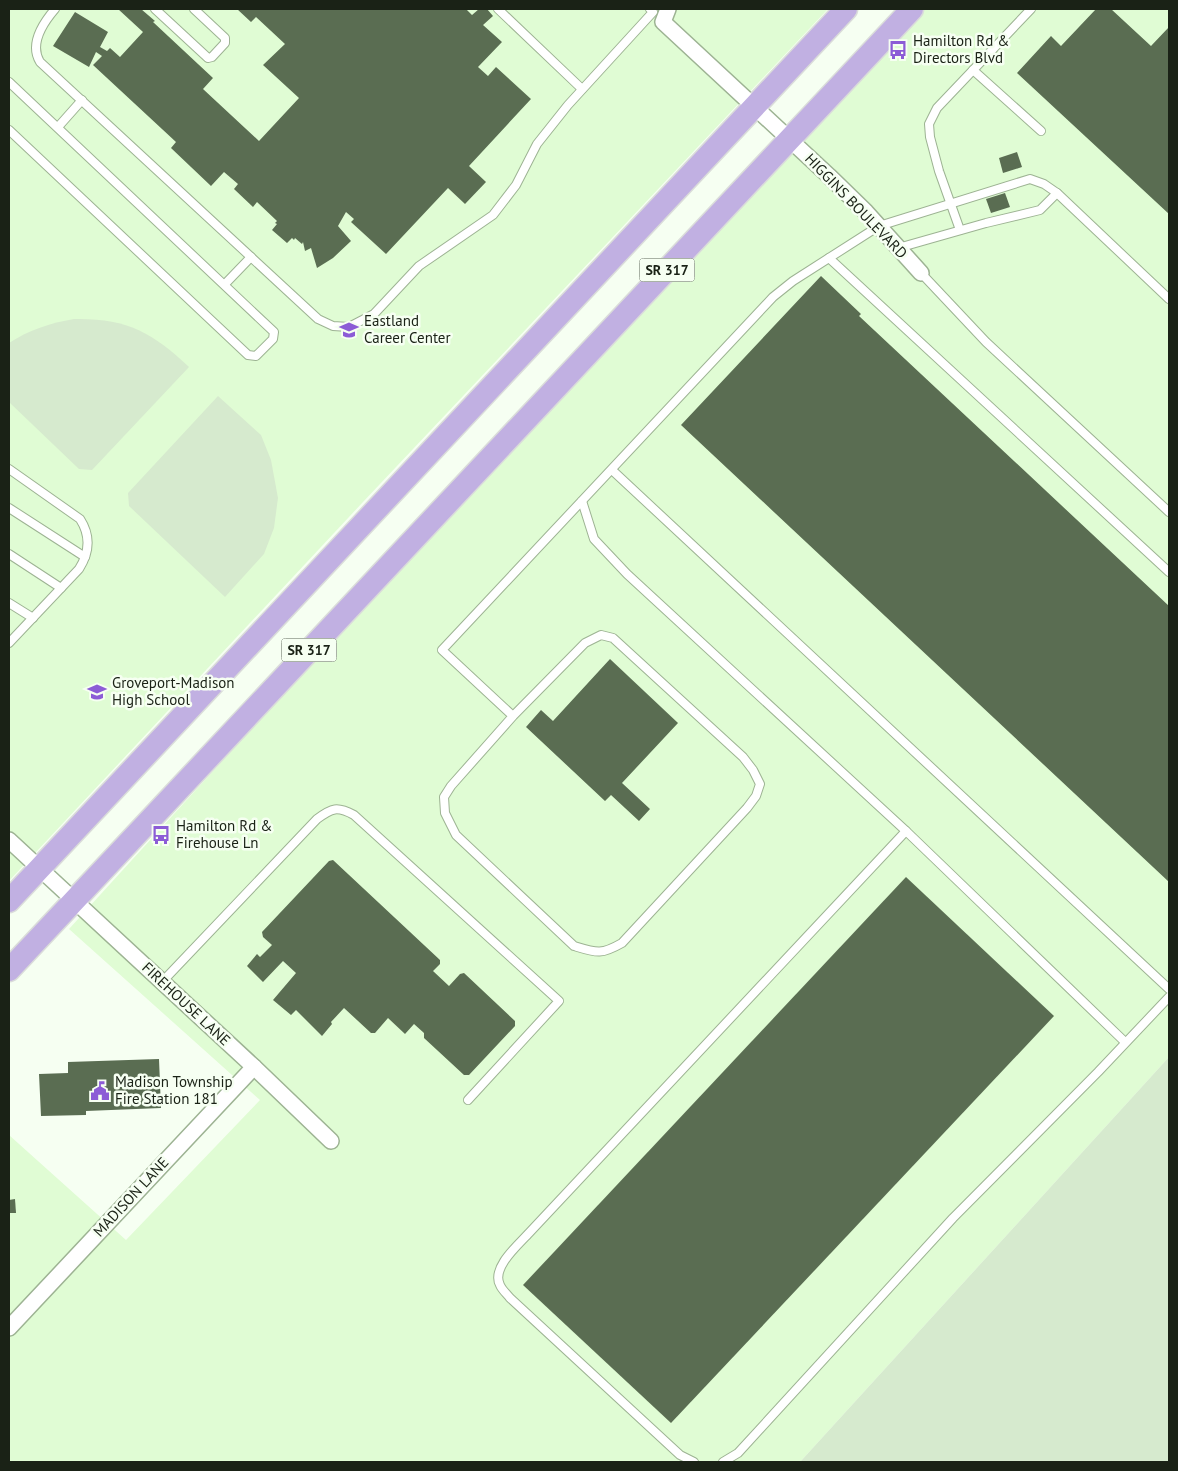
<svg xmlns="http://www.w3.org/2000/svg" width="1178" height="1471" font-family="'PT Sans',sans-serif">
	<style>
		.built { fill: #e0fcd4 }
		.green { fill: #d6eace }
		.building { fill: #5a6d52 }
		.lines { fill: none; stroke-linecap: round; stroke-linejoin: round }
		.lane-casing { stroke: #9db393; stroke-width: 10 }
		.street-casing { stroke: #9db393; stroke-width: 18 }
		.primary-casing { stroke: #dadcda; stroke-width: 25 }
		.lane { stroke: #fff; stroke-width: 8 }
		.street { stroke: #fff; stroke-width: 15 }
		.primary { stroke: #c1b0e2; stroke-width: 22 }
		.labels { text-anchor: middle; stroke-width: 5; stroke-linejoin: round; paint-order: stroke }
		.shield { fill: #f6fff2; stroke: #5c6458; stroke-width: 1 }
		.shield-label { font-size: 14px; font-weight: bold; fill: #1a2216 }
		.poi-label { font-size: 15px; fill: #1a2216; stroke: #f6fff2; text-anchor: start }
		.street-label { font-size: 15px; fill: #1a2216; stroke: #f6fff2 }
	</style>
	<rect width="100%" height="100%" fill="#f6fff2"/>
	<g class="built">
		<path d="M9 9H828L363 502 9 881Z"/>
		<path d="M908 9H1169V1057L800 1462H9V1135L126 1240 260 1100 69 929Z"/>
	</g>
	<g class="green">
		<path d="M74 319C126 318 152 332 189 367L92 470 79 469 9 402V343C29 330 50 323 74 319Z"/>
		<path d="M218 396 261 435 271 460 278 498 274 528 264 554 225 597 129 506 128 493Z"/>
		<path d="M1169 1057V1462H800Z"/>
	</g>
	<g class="building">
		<path d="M118 9H141L155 21 153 22 213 78 203 89 259 141 299 98 263 65 285 44 256 17 251 22 237 9H466L472 15 479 9H487L493 16 483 25 502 42 478 67 488 76 496 67 531 99 469 166 486 182 465 204 448 188 386 254 351 222 354 219 346 212 338 226 351 241 333 258 317 268 311 248 305 251 303 242 302 244 295 238 294 240 292 238 287 243 272 230 277 224 275 223 277 221 257 202 253 207 234 189 238 184 224 172 211 186 171 148 176 142 93 65 102 56 96 52 89 67 53 46 75 12 108 32 100 47 107 51 110 48 120 57 143 32Z"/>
		<path d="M1096 9H1111L1151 46 1169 27V214L1017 73 1051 36 1061 46Z"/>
		<path d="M1017 152 1022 167 1003 173 999 158Z"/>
		<path d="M1005 193 1010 207 991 213 986 199Z"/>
		<path d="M821 276 861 314 859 316 1169 606V882L681 425Z"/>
		<path d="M610 659 678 723 622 783 650 809 639 821 611 795 605 801 526 727 541 710 553 721Z"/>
		<path d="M333 860 440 960V964L433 971 449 986 460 974 464 973 515 1021V1026L469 1075H464L424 1038V1033L414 1024 405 1034 388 1018 375 1033H371L344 1008 331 1022 332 1024 322 1036 296 1010 291 1015 273 1000 296 973 283 961 263 982 247 966 257 954 260 957 272 945 263 937 262 932 329 861Z"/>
		<path d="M906 877 1054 1016 671 1423 523 1285Z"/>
		<path d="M159 1059 161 1108 86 1111V1115L41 1116 39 1074 68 1073V1062Z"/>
		<path d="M15 1199 16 1213H9V1200Z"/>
	</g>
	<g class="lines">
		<g class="lane-casing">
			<g id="lane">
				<path d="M55 9C43 23 29 44 40 62L318 319 333 326 349 327 374 314 419 266 493 215 516 185 537 144 568 105 653 12 650 9"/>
				<path d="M155 9 208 58 212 57 225 43V38L194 9"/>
				<path d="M498 9 582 89"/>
				<path d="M973 70 1041 131"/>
				<path d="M9 82 274 332 273 339 256 356 248 355 9 130"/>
				<path d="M58 127 82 100"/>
				<path d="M960 230 939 171 930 137 929 124 937 108 1031 9"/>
				<path d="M898 248 986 223 1040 210 1057 193"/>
				<path d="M829 258 1169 572"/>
				<path d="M921 273 986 342 1169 512"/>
				<path d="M225 284 251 257"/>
				<path d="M9 469 80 519C91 536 90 552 79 569L9 643"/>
				<path d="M612 470 1169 989"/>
				<path d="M582 501 594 539 627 574 906 831 529 1233C518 1245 491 1268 500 1285 502 1290 507 1294 510 1298L680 1455 694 1462"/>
				<path d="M9 508 85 557"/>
				<path d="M9 554 61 588"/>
				<path d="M9 603 33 618"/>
				<path d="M513 716 451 786 444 797 445 813 456 835 574 946C597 953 601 955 622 943L747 808 756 796 760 784 753 770 743 757 613 638 601 635 585 643 513 716 442 650 773 297 793 281 879 226 1030 179 1044 184 1057 193 1169 299"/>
				<path d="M906 831 1125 1042"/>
				<path d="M162 982 317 819C332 808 337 806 354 815L559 1001 468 1100"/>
				<path d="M723 1462 738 1453 953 1218 1098 1072 1169 997"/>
			</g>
		</g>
		<g class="street-casing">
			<g id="street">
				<path d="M668 9 663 22 829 176 866 212 921 273"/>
				<path d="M9 840 254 1067 331 1141"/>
				<path d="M9 1328 254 1067"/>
			</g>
		</g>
		<g class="primary-casing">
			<g id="primary">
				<path d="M9 901 846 9"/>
				<path d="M9 970 912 9"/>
			</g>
		</g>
		<use href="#lane" class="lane"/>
		<use href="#street" class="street"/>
		<use href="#primary" class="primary"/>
	</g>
	<defs>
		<g id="bus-bare" transform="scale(1.5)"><path d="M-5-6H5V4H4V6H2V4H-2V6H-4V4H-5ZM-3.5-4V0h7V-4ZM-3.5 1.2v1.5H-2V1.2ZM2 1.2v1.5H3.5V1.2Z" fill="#8c5cd6" stroke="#f6fff2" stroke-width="2.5" paint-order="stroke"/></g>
		<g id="school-bare" transform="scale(1.5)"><path d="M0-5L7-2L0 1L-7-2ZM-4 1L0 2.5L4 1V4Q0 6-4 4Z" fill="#8c5cd6" stroke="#f6fff2" stroke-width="2.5" paint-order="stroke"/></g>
		<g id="civic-bare" transform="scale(1.5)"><path d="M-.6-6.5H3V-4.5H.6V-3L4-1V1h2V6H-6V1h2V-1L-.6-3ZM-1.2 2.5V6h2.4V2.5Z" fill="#8c5cd6" stroke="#f6fff2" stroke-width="2.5" paint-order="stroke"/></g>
	</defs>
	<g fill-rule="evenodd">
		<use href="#bus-bare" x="898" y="50"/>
		<use href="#school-bare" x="349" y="330"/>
		<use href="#school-bare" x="97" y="692"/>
		<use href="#bus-bare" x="161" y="835"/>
		<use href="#civic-bare" x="100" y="1091"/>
	</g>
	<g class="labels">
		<g class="shield">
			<rect x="639.5" y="258.5" width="55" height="23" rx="4"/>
			<rect x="281.5" y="638.5" width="55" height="23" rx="4"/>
		</g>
		<g class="shield-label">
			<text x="667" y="275">SR 317</text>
			<text x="309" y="655">SR 317</text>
		</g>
		<g class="poi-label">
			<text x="913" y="46">Hamilton Rd &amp;<tspan x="913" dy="17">Directors Blvd</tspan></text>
			<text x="364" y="326">Eastland<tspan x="364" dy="17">Career Center</tspan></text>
			<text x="112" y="688">Groveport-Madison<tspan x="112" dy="17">High School</tspan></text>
			<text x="176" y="831">Hamilton Rd &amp;<tspan x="176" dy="17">Firehouse Ln</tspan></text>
			<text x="115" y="1087">Madison Township<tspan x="115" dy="17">Fire Station 181</tspan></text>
		</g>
		<g class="street-label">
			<text transform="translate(856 206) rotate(46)" y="5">HIGGINS BOULEVARD</text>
			<text transform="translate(186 1004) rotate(43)" y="5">FIREHOUSE LANE</text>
			<text transform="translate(131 1197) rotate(-47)" y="5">MADISON LANE</text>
		</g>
	</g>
	<rect width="1178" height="1471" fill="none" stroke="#1a2216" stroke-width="20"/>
</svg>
